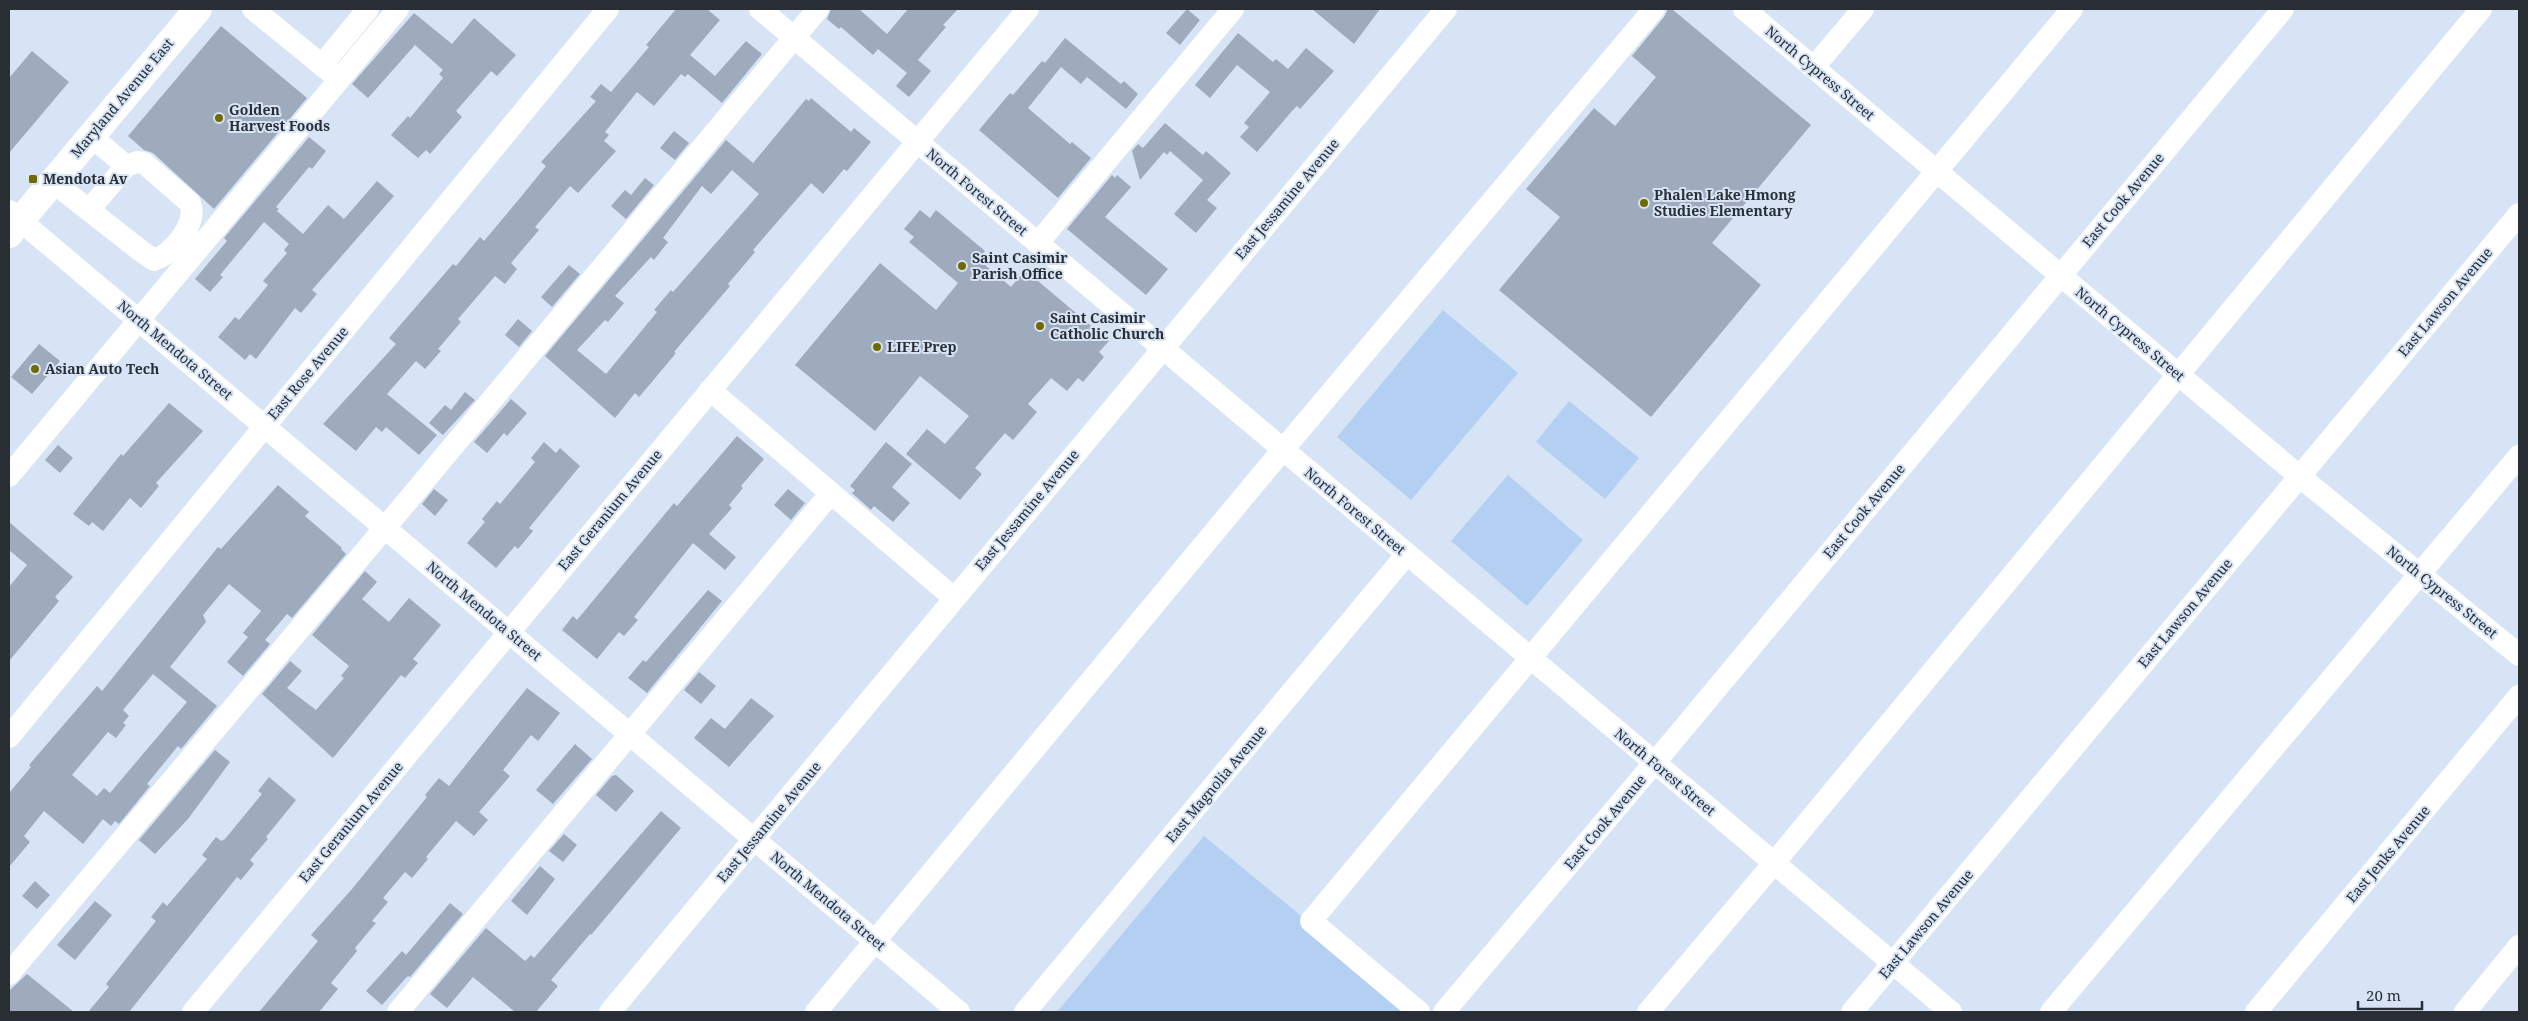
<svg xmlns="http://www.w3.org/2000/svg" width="2528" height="1021" font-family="'Noto Serif',serif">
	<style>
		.green { fill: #b3d0f3 }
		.building { fill: #9dabbc; fill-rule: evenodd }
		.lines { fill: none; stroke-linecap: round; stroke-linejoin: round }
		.minor { stroke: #fff; stroke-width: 22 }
		.major { stroke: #fff; stroke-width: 28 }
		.poi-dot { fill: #726901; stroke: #d6e4f6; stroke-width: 2 }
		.labels { text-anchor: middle; stroke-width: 4; stroke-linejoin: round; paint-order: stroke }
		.street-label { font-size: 14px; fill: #292e35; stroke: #d6e4f6 }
		.poi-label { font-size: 14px; font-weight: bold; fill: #292e35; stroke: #d6e4f6; text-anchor: start }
	</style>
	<rect width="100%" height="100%" fill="#d6e4f6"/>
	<g class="green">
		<path d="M1443 310 1518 373 1411 500 1337 437Z"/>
		<path d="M1569 401 1639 458 1605 499 1536 442Z"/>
		<path d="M1508 475 1583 540 1527 606 1451 541Z"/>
		<path d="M1204 836 1418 1012H1057Z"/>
	</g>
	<g class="building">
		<path d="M676 9H707L720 20 690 55 715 76 746 41 762 54 722 103 688 74 685 77 681 74 654 106 637 92 605 132 609 135 604 141 616 151 578 193 570 186 535 227 539 230 511 263 517 269 505 284 495 276 458 319 461 322 438 349 441 351 425 369 416 361 387 394 437 435 419 455 386 427 382 432 376 427 356 451 323 424 396 344 389 338 453 264 456 266 480 237 484 241 520 198 546 166 541 162 596 101 590 97 601 84 611 92 649 47 646 45Z"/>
		<path d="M831 9H859L887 34 908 9H958L943 25 946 27 918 60 931 71 909 97 896 86 907 73 878 49 873 55 841 27 839 29 827 19Z"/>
		<path d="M1187 9 1200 20 1180 45 1166 33Z"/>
		<path d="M1312 9H1380L1354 44Z"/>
		<path d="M1668 9H1672L1811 125 1712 243 1761 285 1651 417 1499 290 1560 217 1526 189 1594 108 1615 126 1656 77 1632 56 1664 17Z"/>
		<path d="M414 13 452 44 474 18 516 55 497 76 491 71 456 111 462 117 430 154 426 150 418 158 391 135 408 116 410 118 443 78 439 74 443 70 415 45 368 98 352 84Z"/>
		<path d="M221 26 307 98 214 209 153 153 144 150 128 136Z"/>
		<path d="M1238 33 1273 62 1276 59 1288 69 1306 48 1334 71 1300 109 1297 106 1292 111 1257 152 1240 137 1249 127 1244 123 1270 92 1237 65 1210 98 1195 85Z"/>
		<path d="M1065 38 1121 84 1124 81 1138 94 1126 109 1087 77 1081 84 1061 67 1028 108 1070 144 1072 142 1091 158 1058 198 979 130 1010 93 1013 95 1042 61 1045 63Z"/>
		<path d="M32 51 69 82 9 153V78Z"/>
		<path d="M811 98 851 132 854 128 871 142 847 171 844 169 823 194 811 183 753 250 755 252 728 284 730 286 674 352 676 353 651 383 639 397 635 393 615 418 545 356 726 140 753 163 806 99 809 101ZM732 170 759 194 673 292 671 290 654 310 657 312 606 374 577 350 605 320 608 322 624 303 615 296 651 257 654 260 668 242 663 238 702 186 711 194Z"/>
		<path d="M1165 123 1203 155 1206 151 1231 173 1207 200 1217 208 1196 233 1174 214 1203 180 1170 151 1167 155 1164 152 1140 180 1132 151 1138 144 1143 148Z"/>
		<path d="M674 131 689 143 675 160 660 148Z"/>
		<path d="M309 137 326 151 312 169 309 167 276 207 279 209 277 211 303 234 328 205 344 219 377 181 394 196 312 290 317 294 301 313 295 308 256 359 250 354 245 360 218 337 235 317 239 320 268 285 263 281 287 253 284 250 289 244 264 222 220 275 223 277 210 292 195 279 227 241 224 238Z"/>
		<path d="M1112 175 1115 178 1117 175 1131 187 1105 217 1168 269 1146 295 1067 229Z"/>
		<path d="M645 178 654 185 626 219 611 206 625 190 631 195Z"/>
		<path d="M920 210 930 218 936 210 985 251 978 259 1011 287 1025 270 1109 341 1099 352 1104 357 1083 382 1078 378 1067 391 1051 378 1028 404 1037 412 1013 440 1005 433 975 468 982 474 960 500 906 454 927 429 945 444 969 416 920 376 875 431 795 365 880 263 936 310 958 283 909 242 914 237 904 229Z"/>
		<path d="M569 265 580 274 552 307 541 297Z"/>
		<path d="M518 319 532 331 519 347 505 335Z"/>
		<path d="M39 344 60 361 32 394 11 377Z"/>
		<path d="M465 392 475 400 443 435 429 423 445 405 451 410Z"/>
		<path d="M511 399 527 413 507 436 504 433 487 453 474 442Z"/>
		<path d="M169 403 203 431 156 483 159 486 141 508 130 498 103 531 92 522 89 526 73 514 121 454 123 456Z"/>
		<path d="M737 436 764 459 741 486 743 488 729 505 732 508 709 534 736 557 725 570 693 543 634 617 638 620 624 636 619 632 597 659 562 630 573 616 577 620 674 503 677 506Z"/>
		<path d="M544 442 556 453 560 448 580 466 529 528 533 531 518 549 515 546 496 568 467 543 485 522 482 519 497 501 500 504 535 462 531 458Z"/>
		<path d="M886 442 912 464 892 487 910 503 893 522 874 506 871 510 852 493 855 490 850 486Z"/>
		<path d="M58 445 73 458 60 473 45 460Z"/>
		<path d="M278 485 309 512 305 516 342 548 341 549 346 554 292 618 287 614 265 640 270 644 243 676 227 662 248 637 243 633 261 611 229 584 203 615 206 622 170 667 217 706 181 749 178 746 151 779 147 784 150 786 119 824 115 821 111 826 103 819 83 844 44 811 24 836 30 842 9 867V793L31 767 29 765 97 686 102 691 218 547 221 549ZM153 674 187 702 110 793 104 788 97 796 72 775 108 732 116 738 126 725 123 723 129 716 123 710Z"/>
		<path d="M434 489 448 500 435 516 422 504Z"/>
		<path d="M788 489 805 503 791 520 774 505Z"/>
		<path d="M9 522 73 577 55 597 59 601 9 661V587L27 565 9 550Z"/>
		<path d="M365 571 377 582 362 599 389 622 409 598 441 625 413 659 418 663 405 678 401 675 333 758 262 694 290 661 302 671 287 688 316 710 344 678 341 676 349 666 312 635Z"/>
		<path d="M708 590 722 601 647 693 628 678 643 660 646 662Z"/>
		<path d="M699 672 716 686 701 704 684 690Z"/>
		<path d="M527 688 560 713 538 741 531 735 503 770 510 776 479 812 488 820 474 836 456 821 426 857 428 859 412 878 405 872 383 898 388 902 372 921 376 923 355 948 357 951 331 983 338 989 319 1012H259L318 941 311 935 352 889 427 797 425 795 439 778 449 786Z"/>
		<path d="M751 698 774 716 729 767 694 738 711 718 725 729Z"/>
		<path d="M575 744 592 759 553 804 536 790Z"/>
		<path d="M215 750 230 762 188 819 155 854 139 840Z"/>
		<path d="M616 775 634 791 616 812 596 795 612 776Z"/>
		<path d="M269 777 296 800 266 837 268 839 250 860 254 864 241 880 237 877 129 1012H88L109 987 106 984 156 921 151 917 163 902 167 906 207 859 202 855 216 837 221 841 225 839 262 794 258 791Z"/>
		<path d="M661 811 681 828 591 935 590 934 551 980 558 986 536 1012H515L473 977 447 1008 430 994 486 928 525 961 531 955 534 958Z"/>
		<path d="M564 834 577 845 563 862 549 851Z"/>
		<path d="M540 866 555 879 527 915 511 901Z"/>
		<path d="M35 881 50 895 37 909 22 896Z"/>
		<path d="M95 901 112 915 75 960 57 945Z"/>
		<path d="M450 903 463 914 410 977 408 976 404 980 382 1005 366 991 402 951 406 955Z"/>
		<path d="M27 974 74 1012H9V991Z"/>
	</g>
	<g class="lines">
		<g class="minor">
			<path d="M253 9 339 79"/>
			<path d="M760 9 1951 1012"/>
			<path d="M1744 9 2299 476 2519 655"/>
			<path d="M322 65 368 9"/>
			<path d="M1814 67 1863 9"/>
			<path d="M53 182 141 251 154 260C173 253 198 224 190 203L144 163 137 162 126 166"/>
			<path d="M89 210 126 166 91 136"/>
			<path d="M9 211 959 1012"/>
			<path d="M1038 243 1233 9"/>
			<path d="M710 390 954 598"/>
			<path d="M9 476 398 9"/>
			<path d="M9 737 608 9"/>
			<path d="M9 974 399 511 818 9"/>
			<path d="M193 1012 1028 9"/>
			<path d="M398 1012 831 493"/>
			<path d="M610 1012 1446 9"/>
			<path d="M816 1012 1265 471 1654 9"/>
			<path d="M1025 1012 1407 554"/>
			<path d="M1419 1012 1311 921 2072 9"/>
			<path d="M1444 1012 1672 742 2283 9"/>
			<path d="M1648 1012 1774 863 2481 9"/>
			<path d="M1852 1012 2519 214"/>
			<path d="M2051 1012 2519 456"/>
			<path d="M2256 1012 2519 696"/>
			<path d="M2465 1012 2519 946"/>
		</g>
		<path class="major" d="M9 234 198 9"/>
	</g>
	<g class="poi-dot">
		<circle cx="219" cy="118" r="5"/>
		<rect x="28" y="174" width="10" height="10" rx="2.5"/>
		<circle cx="1644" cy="203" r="5"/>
		<circle cx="962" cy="266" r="5"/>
		<circle cx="1040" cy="326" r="5"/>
		<circle cx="877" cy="347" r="5"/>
		<circle cx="35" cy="369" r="5"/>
	</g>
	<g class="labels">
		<g class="street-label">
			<text transform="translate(1820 73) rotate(40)" y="5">North Cypress Street</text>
			<text transform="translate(122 98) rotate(-50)" y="5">Maryland Avenue East</text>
			<text transform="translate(977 192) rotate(40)" y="5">North Forest Street</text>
			<text transform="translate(1287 199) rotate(-50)" y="5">East Jessamine Avenue</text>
			<text transform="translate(2123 200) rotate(-50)" y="5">East Cook Avenue</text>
			<text transform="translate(2445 302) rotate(-50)" y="5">East Lawson Avenue</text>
			<text transform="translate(2130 334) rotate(40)" y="5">North Cypress Street</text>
			<text transform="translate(175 350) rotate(40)" y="5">North Mendota Street</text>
			<text transform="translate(308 373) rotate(-50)" y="5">East Rose Avenue</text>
			<text transform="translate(610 510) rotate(-50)" y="5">East Geranium Avenue</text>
			<text transform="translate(1027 510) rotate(-50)" y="5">East Jessamine Avenue</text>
			<text transform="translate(1355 511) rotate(40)" y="5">North Forest Street</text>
			<text transform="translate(1864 511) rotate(-50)" y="5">East Cook Avenue</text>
			<text transform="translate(2442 592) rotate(39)" y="5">North Cypress Street</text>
			<text transform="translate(484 611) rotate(40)" y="5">North Mendota Street</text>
			<text transform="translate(2185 613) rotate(-50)" y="5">East Lawson Avenue</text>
			<text transform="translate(1665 772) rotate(40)" y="5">North Forest Street</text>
			<text transform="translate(1216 784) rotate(-50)" y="5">East Magnolia Avenue</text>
			<text transform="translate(351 822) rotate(-50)" y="5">East Geranium Avenue</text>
			<text transform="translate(769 822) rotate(-50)" y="5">East Jessamine Avenue</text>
			<text transform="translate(1605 822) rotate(-50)" y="5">East Cook Avenue</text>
			<text transform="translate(2388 854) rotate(-50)" y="5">East Jenks Avenue</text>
			<text transform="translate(828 901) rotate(40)" y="5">North Mendota Street</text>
			<text transform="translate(1926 924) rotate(-50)" y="5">East Lawson Avenue</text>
		</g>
		<g class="poi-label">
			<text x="229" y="115">Golden<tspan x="229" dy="16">Harvest Foods</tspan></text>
			<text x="43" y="184">Mendota Av</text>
			<text x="1654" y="200">Phalen Lake Hmong<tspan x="1654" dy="16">Studies Elementary</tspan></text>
			<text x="972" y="263">Saint Casimir<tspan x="972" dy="16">Parish Office</tspan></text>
			<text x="1050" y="323">Saint Casimir<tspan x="1050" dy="16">Catholic Church</tspan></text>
			<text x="887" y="352">LIFE Prep</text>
			<text x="45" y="374">Asian Auto Tech</text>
		</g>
	</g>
	<rect width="2528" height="1021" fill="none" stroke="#292e35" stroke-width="20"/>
	<path d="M2358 1001v8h64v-8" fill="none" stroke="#292e35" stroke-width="2.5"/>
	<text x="2366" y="1001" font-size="15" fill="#292e35" stroke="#d6e4f6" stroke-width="4" paint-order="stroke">20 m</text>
</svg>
